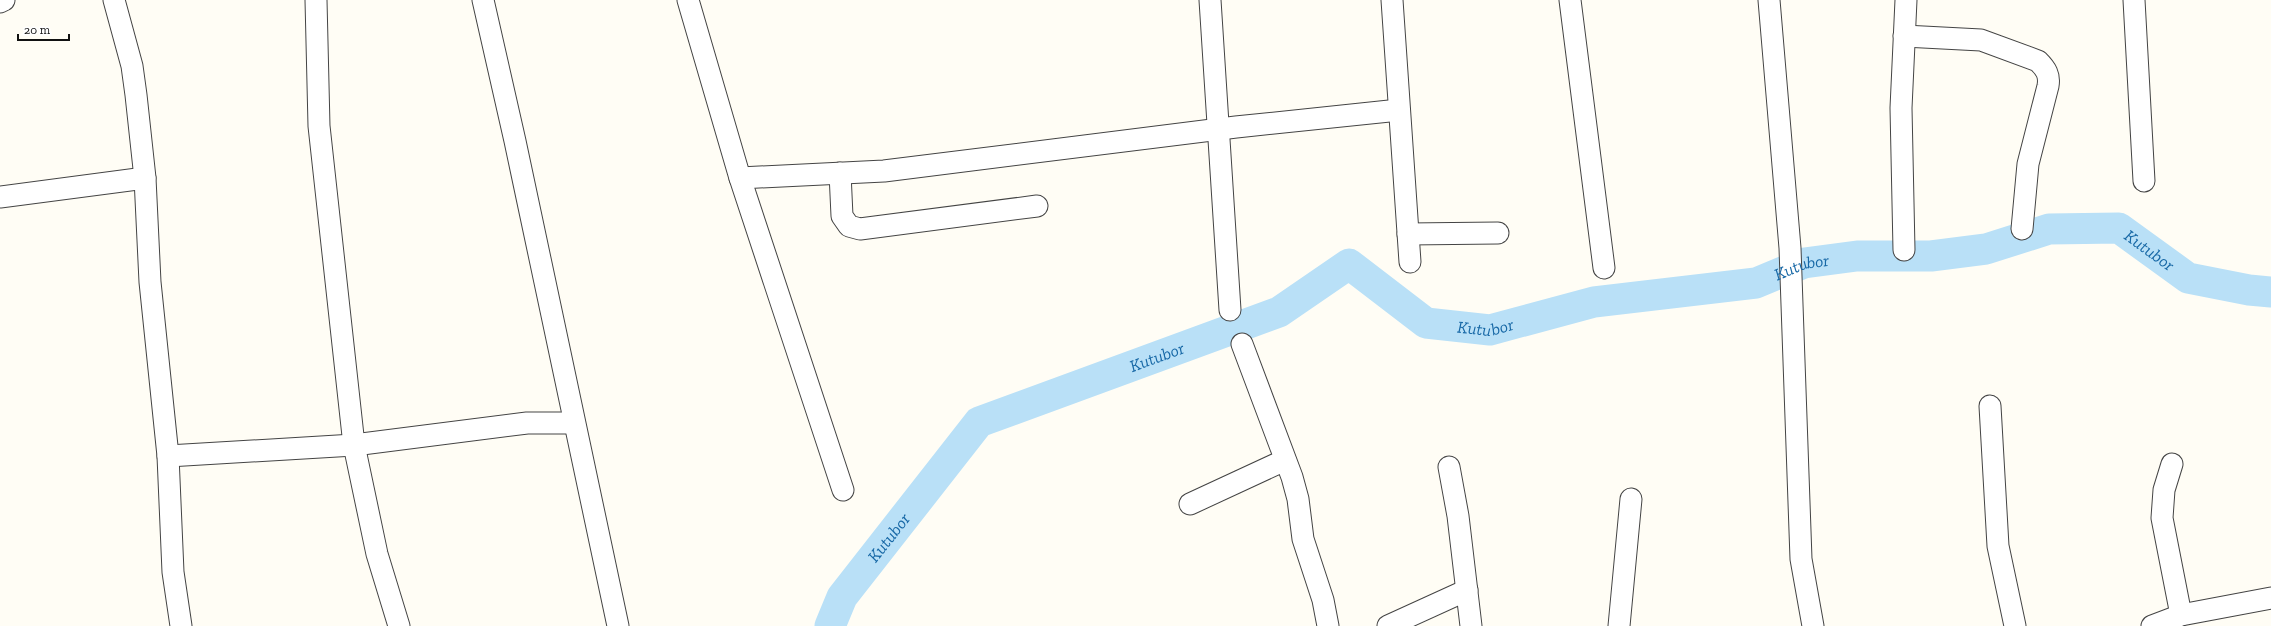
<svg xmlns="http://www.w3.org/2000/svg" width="2271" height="626" font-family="'Zilla Slab',serif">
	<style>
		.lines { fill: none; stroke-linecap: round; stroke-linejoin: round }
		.river { stroke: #b9e0f7; stroke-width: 31 }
		.minor-casing { stroke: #444; stroke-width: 23 }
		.minor { stroke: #fff; stroke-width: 21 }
		.labels { text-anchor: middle; stroke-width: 4; stroke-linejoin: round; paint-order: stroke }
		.water-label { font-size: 17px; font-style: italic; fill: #1768a6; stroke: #fff }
	</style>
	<rect width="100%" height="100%" fill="#fffdf5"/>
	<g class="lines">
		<path class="river" id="s1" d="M830 626 842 597 979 422 1279 312 1349 264 1426 323 1490 330 1594 302 1756 283 1804 263 1857 256H1931L1986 249 2049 229 2119 228 2188 278 2249 290 2271 292"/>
		<g class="minor-casing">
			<g id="minor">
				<path d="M114 0 132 66 136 95 145 178 150 282 168 456 173 572 181 626"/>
				<path d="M316 0 319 126 354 445 377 554 399 626"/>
				<path d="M483 0 515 141 618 626"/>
				<path d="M688 0 740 178 843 490"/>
				<path d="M1210 0 1230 310"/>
				<path d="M1392 0 1410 262"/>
				<path d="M1570 0 1604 268"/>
				<path d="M1769 0 1790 248 1801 559 1813 626"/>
				<path d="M2134 0 2144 181"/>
				<path d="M0 2 4 0"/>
				<path d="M1904 36 1981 40 2038 61C2046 69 2050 75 2048 86L2028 164 2022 229"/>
				<path d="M840 173 842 216 849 226 860 229 1037 206"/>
				<path d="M740 178 884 171 1236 127 1399 110"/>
				<path d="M0 197 145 178"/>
				<path d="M1408 234 1498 233"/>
				<path d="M1904 250 1901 108 1906 0"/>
				<path d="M1242 344 1292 477 1298 499 1303 539 1323 600 1328 626"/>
				<path d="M1990 406 1998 546 2015 626"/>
				<path d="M168 456 354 445 527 423H573"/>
				<path d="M2172 464 2164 490 2162 518 2181 615"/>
				<path d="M1449 467 1458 516 1471 626"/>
				<path d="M1190 504 1285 460"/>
				<path d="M1388 626 1467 590"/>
				<path d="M1619 626 1631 499"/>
				<path d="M2152 626 2181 615 2271 598"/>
			</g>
		</g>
		<use href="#minor" class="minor"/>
	</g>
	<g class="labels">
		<g class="water-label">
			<text dy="6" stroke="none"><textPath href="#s1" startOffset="1499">Kutubor</textPath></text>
			<text dy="6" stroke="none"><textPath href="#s1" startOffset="1139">Kutubor</textPath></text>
			<text dy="6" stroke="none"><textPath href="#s1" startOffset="815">Kutubor</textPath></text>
			<text dy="6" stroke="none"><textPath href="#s1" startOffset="443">Kutubor</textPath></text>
			<text dy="6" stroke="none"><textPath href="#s1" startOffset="107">Kutubor</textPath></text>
		</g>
	</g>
	<path d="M18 34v6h51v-6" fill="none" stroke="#111111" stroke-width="2"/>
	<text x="24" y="34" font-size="12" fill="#111111" stroke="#ffffff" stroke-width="3" paint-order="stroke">20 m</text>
</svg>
